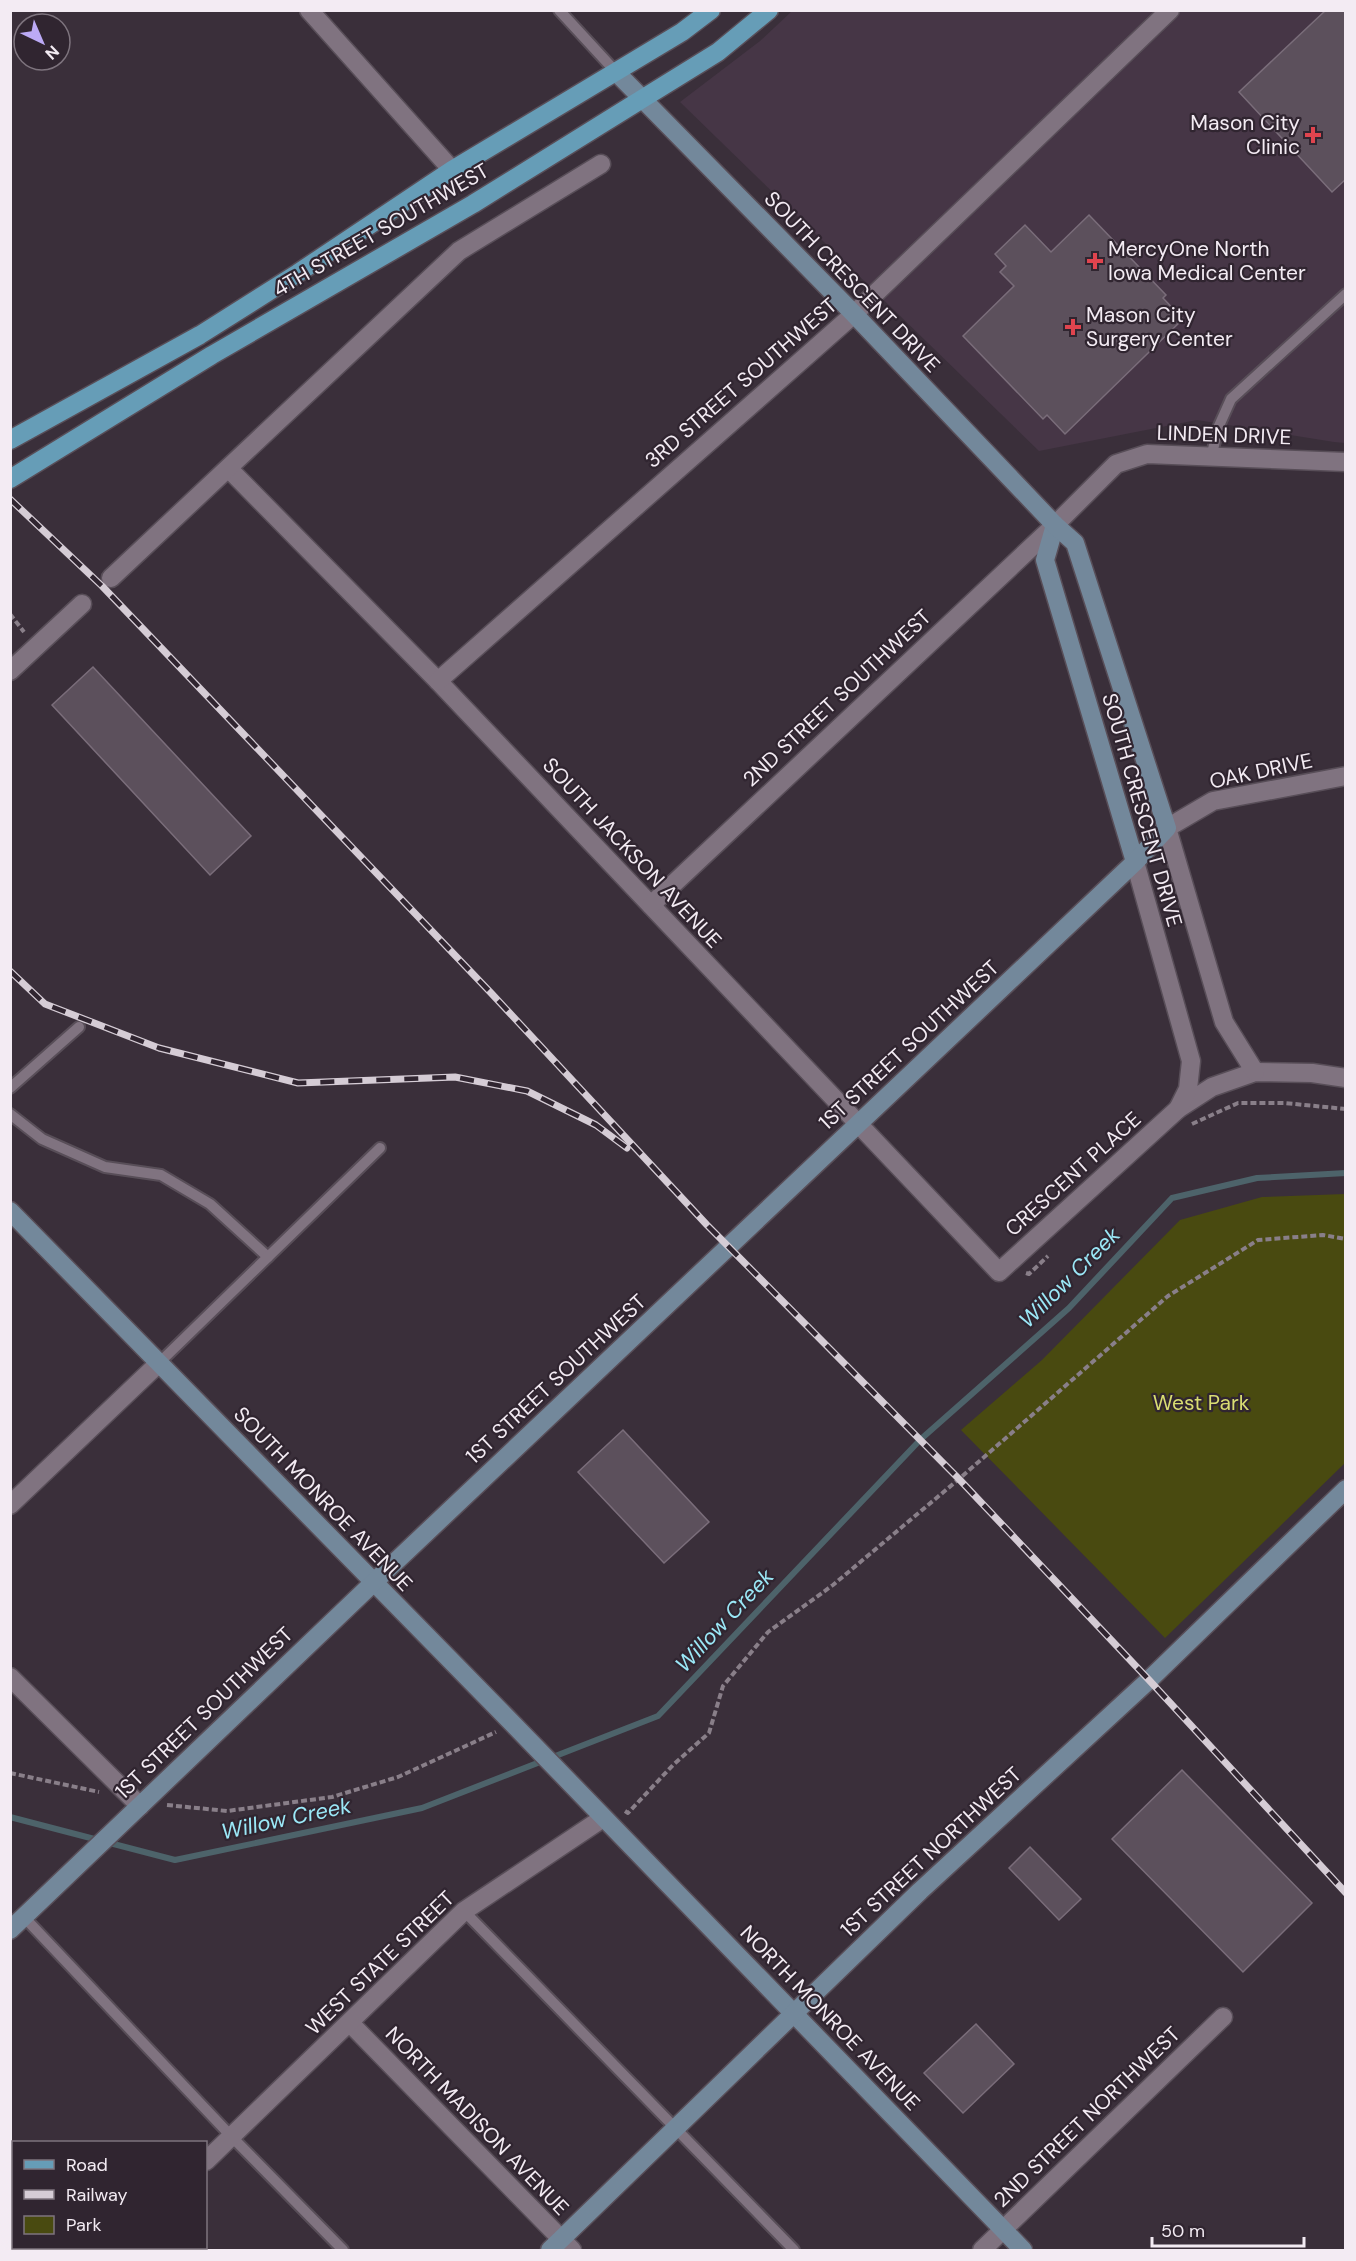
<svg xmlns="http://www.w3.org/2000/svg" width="1356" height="2261" font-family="'DM Sans',sans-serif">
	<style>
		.built { fill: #463646 }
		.green { fill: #494a10 }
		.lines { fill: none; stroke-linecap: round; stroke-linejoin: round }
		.stream { stroke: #4d636a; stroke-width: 6 }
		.building { fill: #5c505c; stroke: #7a6d7a; stroke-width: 1.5 }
		.lane-casing { stroke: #584e58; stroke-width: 14 }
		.street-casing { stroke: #584e58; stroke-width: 21 }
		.secondary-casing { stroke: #584e58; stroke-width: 21 }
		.primary-casing { stroke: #584e58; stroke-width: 21 }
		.path { stroke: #897f89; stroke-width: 4; stroke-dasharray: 6 3; stroke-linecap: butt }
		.lane { stroke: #807380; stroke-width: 10 }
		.street { stroke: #807380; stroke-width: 18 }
		.secondary { stroke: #73889b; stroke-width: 18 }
		.primary { stroke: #669db7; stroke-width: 18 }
		.rail-casing { stroke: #d5ccd5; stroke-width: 7 }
		.rail { stroke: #302530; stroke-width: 4.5; stroke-dasharray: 14; stroke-linecap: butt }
		.health-dot { fill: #e0444e; stroke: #302530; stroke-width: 2 }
		.labels { text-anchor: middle; stroke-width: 4.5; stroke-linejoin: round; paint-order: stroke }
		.poi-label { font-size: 21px; fill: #f3ebf3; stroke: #302530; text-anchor: start }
		.street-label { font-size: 21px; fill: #f3ebf3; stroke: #302530 }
		.park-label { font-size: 21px; fill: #d9dd72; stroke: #302530 }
		.water-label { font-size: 22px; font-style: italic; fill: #9be8f7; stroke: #302530 }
	</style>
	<rect width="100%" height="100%" fill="#3a2f3a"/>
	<path class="built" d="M792 11H1345V443L1334 442 1197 420 1039 451 680 102 760 41Z"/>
	<path class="green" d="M1345 1194V1463L1165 1638 961 1430 1042 1360 1180 1220 1262 1197Z"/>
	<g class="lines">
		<path class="stream" d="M10 1817 175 1860 422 1808 658 1716 921 1439 1069 1308 1172 1198 1257 1178 1346 1173"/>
	</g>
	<g class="building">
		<path d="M1326 10H1346V179L1332 192 1239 92Z"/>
		<path d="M1089 215 1166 295 1163 298 1183 319 1065 434 1047 415 1043 419 963 336 1014 286 1000 272 1006 266 995 254 1025 225 1051 252Z"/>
		<path d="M93 667 251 836 210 875 52 705Z"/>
		<path d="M623 1430 709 1522 664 1563 578 1472Z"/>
		<path d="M1182 1770 1312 1903 1243 1972 1112 1839Z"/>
		<path d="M1030 1847 1081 1899 1059 1920 1009 1868Z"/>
		<path d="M976 2024 1014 2064 963 2113 924 2073Z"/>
	</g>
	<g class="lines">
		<g class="lane-casing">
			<g id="lane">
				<path d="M559 10 616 72"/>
				<path d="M1211 458 1218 428 1231 399 1346 294"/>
				<path d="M10 1088 79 1027"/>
				<path d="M10 1114 42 1139 105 1167 161 1175 210 1204 268 1257"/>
				<path d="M159 1363 380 1148"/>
				<path d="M464 1911 794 2250"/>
				<path d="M24 1917 231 2136 343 2250"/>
			</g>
		</g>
		<g class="street-casing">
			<g id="street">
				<path d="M309 10 452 170"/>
				<path d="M229 469 438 681 999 1272 1178 1109 1212 1087 1255 1072 1312 1073 1346 1078"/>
				<path d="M111 578 459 251 601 164"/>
				<path d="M10 671 82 604"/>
				<path d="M438 681 854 314 1170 10"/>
				<path d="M1135 862 1191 1061 1188 1089 1178 1109"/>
				<path d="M651 905 1055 525 1116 464 1147 454 1346 462"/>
				<path d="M1255 1072 1224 1022 1167 828 1213 801 1346 776"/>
				<path d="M10 1505 159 1363"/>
				<path d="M10 1677 140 1806"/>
				<path d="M350 2023 572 2250"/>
				<path d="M206 2161 464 1911 603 1818"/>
				<path d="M10 2177 14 2180"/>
				<path d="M79 2248 82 2250"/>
				<path d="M112 2250 115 2248"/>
				<path d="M982 2250 1223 2017"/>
			</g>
		</g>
		<g class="secondary-casing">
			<g id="secondary">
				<path d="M1055 525 1045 560 1135 862"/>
				<path d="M10 1211 515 1726 1023 2250"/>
				<path d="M10 1930 373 1583 1135 862 1167 828 1075 543 1055 525 854 314 616 72"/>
				<path d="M550 2250 920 1891 1149 1680 1346 1489"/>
			</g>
		</g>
		<g class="primary-casing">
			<g id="primary">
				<path d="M10 440 200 335 298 273 452 170 682 32 711 10"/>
				<path d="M10 479 212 355 473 204 642 99 718 52 769 10"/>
			</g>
		</g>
		<g class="path">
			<path d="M10 614 24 632"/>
			<path d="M1192 1124 1238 1103H1284L1346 1109"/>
			<path d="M1026 1273 1029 1274 1048 1256"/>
			<path d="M10 1773 99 1792"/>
			<path d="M167 1805 227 1811 332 1797 398 1777 496 1732"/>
			<path d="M625 1811 628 1813 673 1765 709 1733 723 1686 768 1632 833 1585 959 1479 1168 1296 1258 1240 1323 1235 1346 1239"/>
		</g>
		<use href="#lane" class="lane"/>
		<use href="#street" class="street"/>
		<use href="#secondary" class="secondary"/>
		<use href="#primary" class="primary"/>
		<g class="rail-casing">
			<g id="rail">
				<path d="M10 499 102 586 492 994 707 1225 959 1479 1149 1680 1346 1893"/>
				<path d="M10 971 45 1004 159 1048 298 1083 455 1077 527 1091 596 1125 627 1148"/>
			</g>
		</g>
		<use href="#rail" class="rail"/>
	</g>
	<g class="health-dot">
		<path d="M1310 126h6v6h6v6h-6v6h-6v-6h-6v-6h6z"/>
		<path d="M1092 252h6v6h6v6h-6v6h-6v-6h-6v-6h6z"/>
		<path d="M1070 318h6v6h6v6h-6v6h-6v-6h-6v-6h6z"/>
	</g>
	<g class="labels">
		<g class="poi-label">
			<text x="1300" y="130" text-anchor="end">Mason City<tspan x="1300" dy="24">Clinic</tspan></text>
			<text x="1108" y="256">MercyOne North<tspan x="1108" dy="24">Iowa Medical Center</tspan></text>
			<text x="1086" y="322">Mason City<tspan x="1086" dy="24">Surgery Center</tspan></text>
		</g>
		<g class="street-label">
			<text transform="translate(381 230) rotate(-30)" y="7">4TH STREET SOUTHWEST</text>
			<text transform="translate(852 282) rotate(46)" y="7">SOUTH CRESCENT DRIVE</text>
			<text transform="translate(741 383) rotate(-41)" y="7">3RD STREET SOUTHWEST</text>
			<text transform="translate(1224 435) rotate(2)" y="7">LINDEN DRIVE</text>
			<text transform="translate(837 698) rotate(-43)" y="7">2ND STREET SOUTHWEST</text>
			<text transform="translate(1261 771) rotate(-12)" y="7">OAK DRIVE</text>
			<text transform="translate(1142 810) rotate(74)" y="7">SOUTH CRESCENT DRIVE</text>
			<text transform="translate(632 853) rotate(47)" y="7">SOUTH JACKSON AVENUE</text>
			<text transform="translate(909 1045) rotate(-43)" y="7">1ST STREET SOUTHWEST</text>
			<text transform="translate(1073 1174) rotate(-42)" y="7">CRESCENT PLACE</text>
			<text transform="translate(556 1379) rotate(-43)" y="7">1ST STREET SOUTHWEST</text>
			<text transform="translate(323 1499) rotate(46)" y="7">SOUTH MONROE AVENUE</text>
			<text transform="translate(204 1713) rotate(-44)" y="7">1ST STREET SOUTHWEST</text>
			<text transform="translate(931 1852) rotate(-43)" y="7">1ST STREET NORTHWEST</text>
			<text transform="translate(380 1963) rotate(-44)" y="7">WEST STATE STREET</text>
			<text transform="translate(830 2018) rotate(46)" y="7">NORTH MONROE AVENUE</text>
			<text transform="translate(1087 2117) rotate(-44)" y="7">2ND STREET NORTHWEST</text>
			<text transform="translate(477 2121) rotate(46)" y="7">NORTH MADISON AVENUE</text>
		</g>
		<g class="park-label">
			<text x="1201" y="1410">West Park</text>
		</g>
		<g class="water-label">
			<text transform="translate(1069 1277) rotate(-45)" y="8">Willow Creek</text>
			<text transform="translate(724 1620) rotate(-47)" y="8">Willow Creek</text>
			<text transform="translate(286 1818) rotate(-12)" y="8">Willow Creek</text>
		</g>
	</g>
	<rect width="1356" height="2261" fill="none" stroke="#f3ebf3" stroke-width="24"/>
	<rect x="12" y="2141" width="195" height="108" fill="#302530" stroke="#7e747e" stroke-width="1.5"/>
	<rect x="24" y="2160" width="30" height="9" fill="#669db7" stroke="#7e747e" stroke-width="1.5"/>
	<text x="66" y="2171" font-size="18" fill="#f3ebf3">Road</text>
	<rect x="24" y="2190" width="30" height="9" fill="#d5ccd5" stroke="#7e747e" stroke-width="1.5"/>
	<text x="66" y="2201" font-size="18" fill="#f3ebf3">Railway</text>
	<rect x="24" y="2216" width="30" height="18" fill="#494a10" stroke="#7e747e" stroke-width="1.5"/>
	<text x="66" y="2231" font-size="18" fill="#f3ebf3">Park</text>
	<g transform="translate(42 42) rotate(136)"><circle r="28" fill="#302530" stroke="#7e747e" stroke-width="1.5"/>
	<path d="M0-4.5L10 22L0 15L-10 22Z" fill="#bcaaf6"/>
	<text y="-9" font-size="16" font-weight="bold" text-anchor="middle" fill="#f3ebf3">N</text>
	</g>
	<path d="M1152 2237v9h152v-9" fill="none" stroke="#f3ebf3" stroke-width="3"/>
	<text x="1161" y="2237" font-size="18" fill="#f3ebf3" stroke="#302530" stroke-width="4.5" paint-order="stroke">50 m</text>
</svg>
